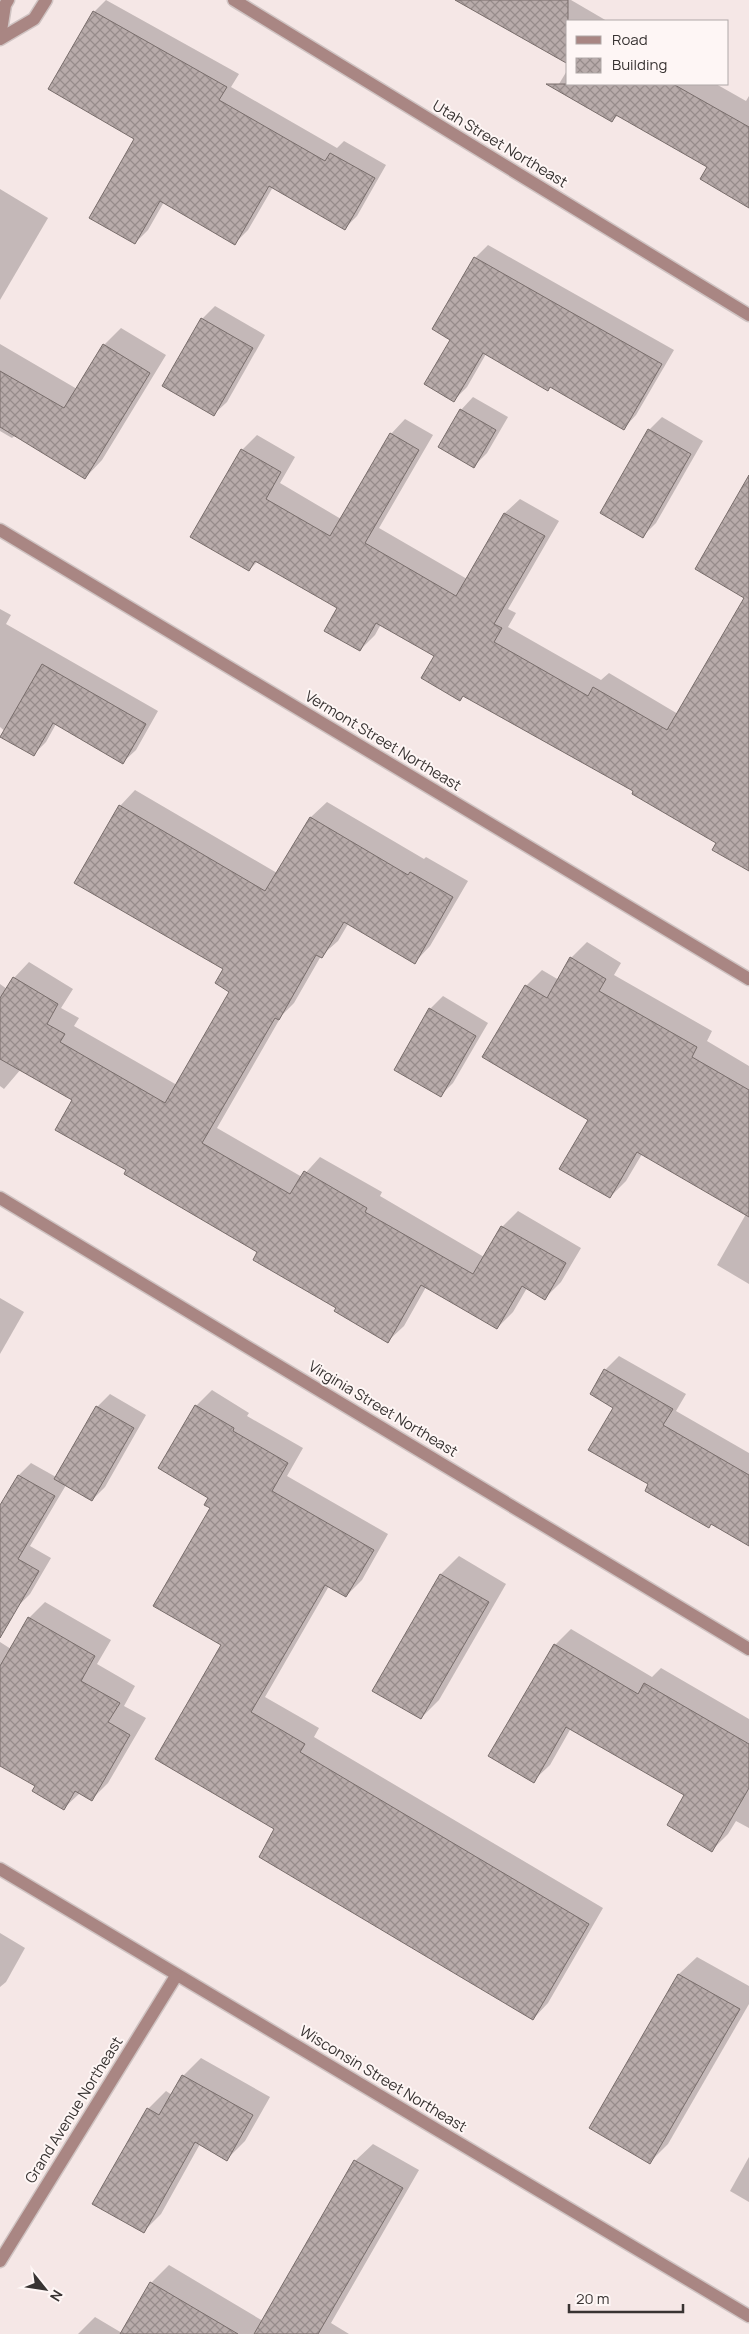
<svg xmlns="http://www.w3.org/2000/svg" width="749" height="2334" font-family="Manrope,sans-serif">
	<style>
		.shadow { fill: #0003 }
		.building { fill: url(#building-cross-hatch); stroke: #786d6b }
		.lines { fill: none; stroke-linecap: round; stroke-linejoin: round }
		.minor-casing { stroke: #cfc3c2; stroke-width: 15 }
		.minor { stroke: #a98683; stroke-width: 12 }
		.labels { text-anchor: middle; stroke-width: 4; stroke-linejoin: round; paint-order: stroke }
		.street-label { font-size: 15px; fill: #383332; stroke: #fef6f5 }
	</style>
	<defs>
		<pattern id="building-cross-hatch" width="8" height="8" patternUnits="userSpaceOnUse" patternTransform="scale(1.25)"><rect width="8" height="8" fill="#b8abaa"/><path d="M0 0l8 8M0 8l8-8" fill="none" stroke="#978c8b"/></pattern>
	</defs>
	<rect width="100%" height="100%" fill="#f5e7e6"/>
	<g class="shadow">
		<path d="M106 0 239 74 231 87 337 148 344 141 386 165 357 216 344 229 273 187 248 230 235 243 164 202 148 230 135 243 136 139 94 12Z"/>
		<path d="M458 0H571L607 21H568Z"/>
		<path d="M568 69V84H716L746 101 749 96V206L708 167 618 115 612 121 556 89Z"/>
		<path d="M0 189 48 218 0 300Z"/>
		<path d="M488 245 674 350 636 415 624 428 551 386 548 389 486 354 467 387 454 400 452 339 434 329 475 258Z"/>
		<path d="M215 306 265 335 227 402 214 414 164 385 202 319Z"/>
		<path d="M121 328 166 355 102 460 85 478 16 435 12 438 0 431V344L77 389 104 345Z"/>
		<path d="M473 397 508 417 487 453 474 466 461 410Z"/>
		<path d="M662 417 703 441 656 523 643 536 649 430Z"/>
		<path d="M405 419 433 435 379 528 467 579 505 513 520 499 559 521 508 609 516 613 508 627 601 680 609 673 678 714 746 597 749 482V870L718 842 635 791 464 695 460 699 436 656 381 624 375 635 360 650 339 607 258 561 249 570 242 450 257 435 295 457 280 483 341 519 391 434Z"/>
		<path d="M0 609 11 615 6 624 158 711 136 750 123 762 56 724 46 742 33 755 0 727Z"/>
		<path d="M135 790 277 873 311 817 327 802 424 859 426 857 468 881 430 946 415 962 348 924 338 941 321 956 294 1003 282 1015 217 1128 302 1177 320 1157 382 1192 380 1196 484 1257 502 1227 518 1211 581 1248 561 1282 545 1298 527 1288 513 1312 497 1328 426 1287 404 1326 388 1341 259 1252 128 1170 74 1100 21 1069 4 1089 0 1086V984L7 989 14 978 29 962 73 989 61 1008 79 1018 74 1026 177 1085 231 991 225 969 120 806Z"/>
		<path d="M587 942 621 963 614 975 712 1031 707 1041 749 1066V1284L717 1265 746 1214 642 1154 626 1181 610 1197 589 1120 484 1057 526 986 542 970 559 980 571 958Z"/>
		<path d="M443 996 488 1023 453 1083 440 1096 430 1009Z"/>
		<path d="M0 1298 24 1312 0 1354Z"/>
		<path d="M619 1356 686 1394 676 1411 749 1453V1545L650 1484 615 1407 592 1394 605 1370Z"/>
		<path d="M212 1390 249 1413 247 1416 303 1448 287 1476 388 1534 362 1580 346 1596 329 1586 265 1697 319 1728 314 1737 603 1908 548 2003 533 2019 276 1829 222 1645 209 1498 159 1467 196 1406Z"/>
		<path d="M110 1394 146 1415 105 1487 92 1500 66 1485 30 1546 51 1558 30 1594 17 1607 0 1597V1508L19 1475 31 1463 56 1477 97 1407Z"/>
		<path d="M459 1556 506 1584 439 1700 421 1718 374 1690 441 1574Z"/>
		<path d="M45 1602 111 1640 97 1664 135 1686 124 1706 146 1718 108 1783 92 1799 80 1793 64 1808 37 1786 0 1764V1642L11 1649 29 1618Z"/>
		<path d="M571 1629 652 1677 661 1668 749 1719V1828L736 1821 728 1834 712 1850 686 1795 571 1728 550 1765 533 1781 555 1645Z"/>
		<path d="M0 1933 25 1948 6 1982 0 1987Z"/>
		<path d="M697 1957 749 1986V2004L668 2144 650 2162 591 2128 679 1974Z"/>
		<path d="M201 2058 270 2097 245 2141 227 2159 200 2144 161 2214 143 2232 148 2109 166 2091 172 2095 183 2076Z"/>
		<path d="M373 2144 419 2170 331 2323 349 2334H78L95 2317 122 2333 151 2283 169 2265 263 2321 355 2161Z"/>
		<path d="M749 2157V2202L730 2191Z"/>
	</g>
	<g class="building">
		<path d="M455 0H568V64Z"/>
		<path d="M93 11 227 87 219 100 325 161 330 153 375 178 345 230 269 186 235 245 160 201 135 244 89 218 134 139 48 89Z"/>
		<path d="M546 84H673L749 127V208L700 179 707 167 616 115 612 122Z"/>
		<path d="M474 257 662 364 624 430 550 387 548 391 483 353 454 402 424 384 450 340 432 329Z"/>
		<path d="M201 318 253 348 214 416 162 386Z"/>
		<path d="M103 344 150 373 85 479 0 427V371L64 408Z"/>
		<path d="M460 409 496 430 474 468 438 447Z"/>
		<path d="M648 429 691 454 643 538 600 513Z"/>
		<path d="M390 433 419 450 365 543 456 596 504 513 545 536 494 624 502 628 494 642 588 696 593 687 667 730 744 598 695 569 749 475V871L712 850 716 843 632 794 633 791 463 696 460 701 421 678 434 656 376 623 360 651 324 631 337 608 255 561 249 571 190 537 241 449 281 472 266 499 330 536Z"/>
		<path d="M42 664 146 724 123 764 53 723 34 756 0 737Z"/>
		<path d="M119 805 265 891 310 817 408 875 410 872 453 897 415 964 344 922 322 958 316 955 279 1020 275 1018 202 1143 290 1194 304 1171 367 1208 365 1212 473 1274 501 1226 566 1263 545 1300 522 1286 497 1329 421 1285 388 1343 334 1311 336 1308 253 1260 257 1252 124 1174 126 1170 55 1130 72 1100 0 1059V998L13 977 58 1004 47 1024 65 1034 60 1042 165 1103 229 992 215 983 223 969 74 883Z"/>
		<path d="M570 957 606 979 599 991 697 1047 692 1057 749 1090V1217L637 1152 610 1198 559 1169 588 1120 482 1057 525 985 547 998Z"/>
		<path d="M429 1008 476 1036 441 1097 394 1070Z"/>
		<path d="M604 1369 673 1409 663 1425 749 1475V1546L711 1524 709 1528 645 1491 648 1484 588 1450 613 1408 590 1394Z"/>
		<path d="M195 1405 234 1428 233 1431 288 1463 272 1491 374 1550 346 1597 325 1585 251 1712 305 1744 300 1752 589 1924 533 2020 259 1857 274 1829 155 1759 221 1645 153 1606 210 1508 204 1505 208 1498 158 1468Z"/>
		<path d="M96 1406 134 1428 92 1501 54 1479Z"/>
		<path d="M18 1475 55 1496 18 1559 39 1571 0 1638V1505Z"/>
		<path d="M440 1574 489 1602 421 1719 372 1691Z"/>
		<path d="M28 1617 95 1656 81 1681 120 1703 108 1722 130 1735 92 1801 75 1791 64 1810 32 1791 35 1786 0 1766V1666Z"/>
		<path d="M554 1644 638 1694 644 1683 749 1744V1788L712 1852 667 1825 684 1795 566 1727 534 1783 488 1756Z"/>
		<path d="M678 1974 740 2009 650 2164 589 2128Z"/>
		<path d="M182 2075 253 2115 227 2161 195 2142 144 2233 92 2204 147 2108 159 2115Z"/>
		<path d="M354 2160 403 2188 318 2334H254Z"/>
		<path d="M150 2282 238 2334H120Z"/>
	</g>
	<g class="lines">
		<g class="minor-casing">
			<g id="minor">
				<path d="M234 0 749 315"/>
				<path d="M0 37 5 5 8 0"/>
				<path d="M0 39 34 19 46 0"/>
				<path d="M0 530 749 979"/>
				<path d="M0 1198 749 1649"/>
				<path d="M0 1869 749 2316"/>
				<path d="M0 2261 176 1976"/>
			</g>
		</g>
		<use href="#minor" class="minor"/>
	</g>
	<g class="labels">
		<g class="street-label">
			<text transform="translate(500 144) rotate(31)" y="5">Utah Street Northeast</text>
			<text transform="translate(383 741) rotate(31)" y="5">Vermont Street Northeast</text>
			<text transform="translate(383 1409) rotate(31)" y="5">Virginia Street Northeast</text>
			<text transform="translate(383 2079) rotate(31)" y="5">Wisconsin Street Northeast</text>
			<text transform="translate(74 2110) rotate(-58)" y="5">Grand Avenue Northeast</text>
		</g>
	</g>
	<rect x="566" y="20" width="162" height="65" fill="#fef6f5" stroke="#afa8a7"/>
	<rect x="576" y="36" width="25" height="8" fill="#a98683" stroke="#afa8a7"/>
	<text x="612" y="45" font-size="15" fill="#383332">Road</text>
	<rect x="576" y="58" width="25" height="15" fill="url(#building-cross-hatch)" stroke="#afa8a7"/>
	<text x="612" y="70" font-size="15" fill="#383332">Building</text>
	<g transform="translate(45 2289) rotate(120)" stroke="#fef6f5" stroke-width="4" paint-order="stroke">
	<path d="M0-4L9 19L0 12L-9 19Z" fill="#383332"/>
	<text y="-8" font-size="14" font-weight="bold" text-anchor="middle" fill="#383332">N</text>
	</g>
	<path d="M569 2304v8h114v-8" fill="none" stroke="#383332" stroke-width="2.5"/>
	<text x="576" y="2304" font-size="15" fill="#383332" stroke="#fef6f5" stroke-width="4" paint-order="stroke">20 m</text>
</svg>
